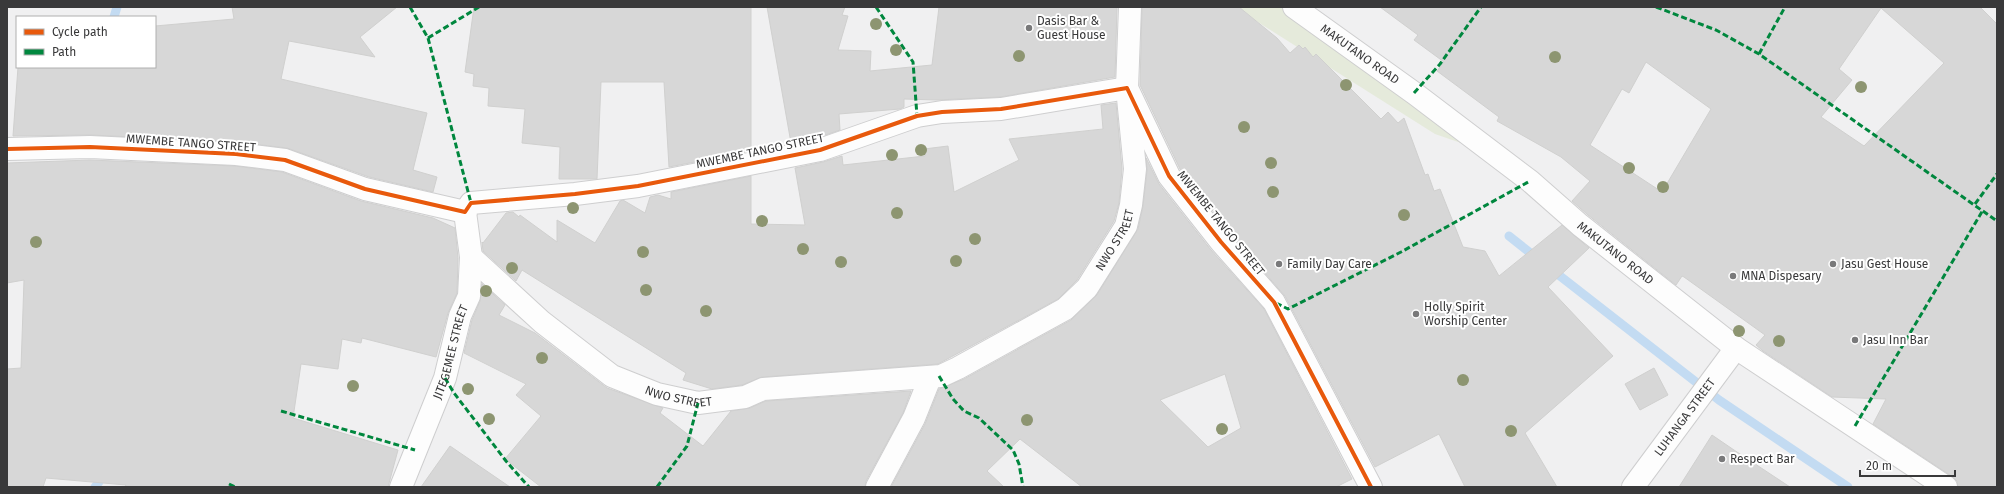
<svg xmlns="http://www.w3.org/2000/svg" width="2004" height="494" font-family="'Fira Sans',sans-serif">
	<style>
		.green { fill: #e5eadb }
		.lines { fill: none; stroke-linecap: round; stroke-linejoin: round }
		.stream { stroke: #c3dbf2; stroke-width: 9 }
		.building { fill: #d7d7d7; stroke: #d0d0cf; fill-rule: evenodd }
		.minor-casing { stroke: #cececf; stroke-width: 24 }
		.minor { stroke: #fdfdfd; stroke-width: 22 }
		.quiet { stroke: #00873e; stroke-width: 3; stroke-dasharray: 6 3; stroke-linecap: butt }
		.cycleway-casing { stroke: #fff; stroke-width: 6 }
		.cycleway { stroke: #e8590c; stroke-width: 4 }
		.tree { fill: #8d9571 }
		.poi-dot { fill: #79797a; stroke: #fff; stroke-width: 1.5 }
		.labels { text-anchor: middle; stroke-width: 4; stroke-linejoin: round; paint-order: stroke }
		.poi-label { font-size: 12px; fill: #39393a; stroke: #fff; text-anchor: start }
		.street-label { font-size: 12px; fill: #39393a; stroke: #fff }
	</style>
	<rect width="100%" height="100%" fill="#f0f0f1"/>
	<path class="green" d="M1234 7H1287L1491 149 1461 143 1435 134Z"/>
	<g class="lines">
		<g class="stream">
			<path d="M114 17 117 7"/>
			<path d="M1509 236 1538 259"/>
			<path d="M1551 269 1719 400 1848 487"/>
			<path d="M95 487 99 482 103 472"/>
		</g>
	</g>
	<g class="building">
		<path d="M232 7H397L360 37 375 57 289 41 281 79 427 113 413 170 437 177 433 192 369 177 287 148 237 142 91 135 13 136 18 67H155V26L234 19Z"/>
		<path d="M474 7H751V151L669 167 664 82H601L597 179H559L560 147 522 143 525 109 488 106 489 88 473 86 474 74 465 72Z"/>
		<path d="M767 7H845L842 15 848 16 838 50 871 51 870 71 932 65 939 7H1117L1115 77 1000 97 937 100 904 99V107L900 109 839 114 840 130 817 138 791 143Z"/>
		<path d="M1142 7H1239L1277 38 1290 53 1299 45 1303 49 1305 47 1313 57 1316 54 1381 119 1388 112 1398 123 1404 118 1425 175 1428 174 1434 191 1440 189 1463 247 1485 251 1499 276 1562 225 1589 248 1548 287 1613 356 1525 433 1557 487H1465L1439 434 1375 467 1285 296 1231 234 1180 169 1140 85Z"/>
		<path d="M1380 7H1980L1997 24V487H1958L1957 481 1953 477 1873 424 1886 399 1832 397 1763 351 1756 345 1765 335 1684 277 1682 276 1676 285 1588 215 1572 201 1590 181 1561 157 1497 121 1499 117 1437 71 1444 62 1414 40 1418 35ZM1881 8 1944 63 1864 146 1821 117 1852 80 1839 69ZM1646 62 1711 109 1662 192 1590 145 1622 89 1629 93Z"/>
		<path d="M1116 103 1122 169 1119 203 1114 221 1077 280 1058 299 938 364 762 377 742 385 712 389 683 380 686 373 522 270 516 281 483 251 482 242 483 243 506 213 513 212 519 217 520 215 557 242V220L595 243 620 201 623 200 645 213 650 197 658 195 671 199V192L751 176V224L805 225 795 168 823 162 842 156 843 165 925 156 924 149 948 146 954 192 1019 160 1009 139 1103 129 1101 105Z"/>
		<path d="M1146 158 1159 184 1211 250 1264 309 1352 479 1336 487H1082L1020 439 987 471 1004 487H891L925 424 939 389 964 379 1071 320 1097 295 1138 229 1143 206 1147 170ZM1225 374 1241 428 1208 447 1160 400Z"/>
		<path d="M90 160 235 166 282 172 361 201 433 218 455 228 458 258 457 293 448 313 436 357 362 338 361 343 342 339 338 369 301 364 293 418 398 450 388 487H125L126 485 46 478 43 487H7V369L21 368 24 280 7 283V163Z"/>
		<path d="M482 284 505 305 499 315 535 333 607 388 663 408 660 413 703 446 731 411 750 408 766 401 911 391 903 413 866 481 865 487H541L505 459 541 416 516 395 526 384 464 353 472 320 480 301Z"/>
		<path d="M1654 368 1668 395 1640 410 1625 384Z"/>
		<path d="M1712 435 1734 450 1790 487H1679Z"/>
		<path d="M450 446 510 487H421Z"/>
	</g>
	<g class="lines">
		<g class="minor-casing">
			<g id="minor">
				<path id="s1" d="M1294 7 1414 93 1530 181 1580 225 1736 348 1946 487"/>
				<path d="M7 149 90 147 236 154 285 160 365 189 465 212 471 203 575 194 638 186 820 150 917 116 942 112 1001 109 1127 88 1169 176 1221 242 1274 302 1371 487"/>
				<path id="s2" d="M471 257 542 322 612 376 657 394 698 403 745 397 763 389 941 376 958 368 1065 309 1087 288 1126 226 1131 205 1135 169 1127 88 1130 7"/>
				<path id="s3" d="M401 487 445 378 460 316 469 296 471 257 465 212"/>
				<path d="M877 487 914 418 930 378"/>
				<path id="s4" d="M1633 487 1736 348"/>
			</g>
		</g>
		<use href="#minor" class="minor"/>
		<g class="quiet">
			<path d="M410 7 428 38 471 203"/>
			<path d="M876 7 913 62 917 116"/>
			<path d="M1656 7 1716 30 1759 54 1997 221"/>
			<path d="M428 38 479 7"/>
			<path d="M1759 54 1785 7"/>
			<path d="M1414 93 1440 64 1481 7"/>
			<path d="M1975 204 1997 174"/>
			<path d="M1276 303 1288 309 1401 252 1530 181"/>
			<path d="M939 376 953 399 964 411 979 418 1013 450 1019 464 1023 487"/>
			<path d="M445 378 454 393 506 461 529 487"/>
			<path d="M281 411 415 450"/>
			<path d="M1855 426 1983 210"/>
			<path d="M229 484 235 487"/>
			<path d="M657 487 687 446 698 403"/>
		</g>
		<g class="cycleway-casing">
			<path id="cycleway" d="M7 149 90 147 236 154 285 160 365 189 465 212 471 203 575 194 638 186 820 150 917 116 942 112 1001 109 1127 88 1169 176 1221 242 1274 302 1371 487"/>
		</g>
		<use href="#cycleway" class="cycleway"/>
	</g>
	<g class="tree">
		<circle cx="876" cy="24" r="6"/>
		<circle cx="896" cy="50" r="6"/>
		<circle cx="1019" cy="56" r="6"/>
		<circle cx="1555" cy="57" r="6"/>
		<circle cx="1346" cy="85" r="6"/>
		<circle cx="1861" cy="87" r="6"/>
		<circle cx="1244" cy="127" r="6"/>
		<circle cx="921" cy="150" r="6"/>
		<circle cx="892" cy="155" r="6"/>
		<circle cx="1271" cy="163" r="6"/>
		<circle cx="1629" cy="168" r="6"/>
		<circle cx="1663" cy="187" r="6"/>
		<circle cx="1273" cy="192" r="6"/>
		<circle cx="573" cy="208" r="6"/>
		<circle cx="897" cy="213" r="6"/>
		<circle cx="1404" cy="215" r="6"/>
		<circle cx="762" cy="221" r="6"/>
		<circle cx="975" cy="239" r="6"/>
		<circle cx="36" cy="242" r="6"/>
		<circle cx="803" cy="249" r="6"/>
		<circle cx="643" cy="252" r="6"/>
		<circle cx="956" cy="261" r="6"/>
		<circle cx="841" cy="262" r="6"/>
		<circle cx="512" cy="268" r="6"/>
		<circle cx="646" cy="290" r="6"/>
		<circle cx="486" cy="291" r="6"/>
		<circle cx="706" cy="311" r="6"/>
		<circle cx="1739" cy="331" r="6"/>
		<circle cx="1779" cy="341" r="6"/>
		<circle cx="542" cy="358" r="6"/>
		<circle cx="1463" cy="380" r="6"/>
		<circle cx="353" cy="386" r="6"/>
		<circle cx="468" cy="389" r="6"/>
		<circle cx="489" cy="419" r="6"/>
		<circle cx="1027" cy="420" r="6"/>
		<circle cx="1222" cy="429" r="6"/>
		<circle cx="1511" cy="431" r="6"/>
	</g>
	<g class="poi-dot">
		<circle cx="1029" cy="28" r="4"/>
		<circle cx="1279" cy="264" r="4"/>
		<circle cx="1833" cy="264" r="4"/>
		<circle cx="1733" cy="276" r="4"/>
		<circle cx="1416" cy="314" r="4"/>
		<circle cx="1855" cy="340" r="4"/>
		<circle cx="1722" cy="459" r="4"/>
	</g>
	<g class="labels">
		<g class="poi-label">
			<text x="1037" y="25">Dasis Bar &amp;<tspan x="1037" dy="14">Guest House</tspan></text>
			<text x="1287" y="268">Family Day Care</text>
			<text x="1841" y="268">Jasu Gest House</text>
			<text x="1741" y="280">MNA Dispesary</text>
			<text x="1424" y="311">Holly Spirit<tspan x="1424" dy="14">Worship Center</tspan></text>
			<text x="1863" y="344">Jasu Inn Bar</text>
			<text x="1730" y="463">Respect Bar</text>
		</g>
		<g class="street-label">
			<text dy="4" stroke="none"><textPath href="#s1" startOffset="81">MAKUTANO ROAD</textPath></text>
			<text transform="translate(191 143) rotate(4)" y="4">MWEMBE TANGO STREET</text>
			<text transform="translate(760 151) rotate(-12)" y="4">MWEMBE TANGO STREET</text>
			<text transform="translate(1221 223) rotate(51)" y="4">MWEMBE TANGO STREET</text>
			<text dy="4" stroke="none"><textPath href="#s2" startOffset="748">NWO STREET</textPath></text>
			<text dy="4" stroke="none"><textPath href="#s1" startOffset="405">MAKUTANO ROAD</textPath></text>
			<text dy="4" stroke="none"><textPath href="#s3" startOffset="144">JITEGEMEE STREET</textPath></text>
			<text dy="4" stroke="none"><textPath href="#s2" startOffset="255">NWO STREET</textPath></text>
			<text dy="4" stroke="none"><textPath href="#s4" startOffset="87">LUHANGA STREET</textPath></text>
		</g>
	</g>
	<rect width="2004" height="494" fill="none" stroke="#39393a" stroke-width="16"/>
	<rect x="16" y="16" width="140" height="52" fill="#ffffff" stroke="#b0b0b0"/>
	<rect x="24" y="29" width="20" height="6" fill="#e8590c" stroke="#b0b0b0"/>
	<text x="52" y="36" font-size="12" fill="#39393a">Cycle path</text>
	<rect x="24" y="49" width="20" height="6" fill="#00873e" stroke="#b0b0b0"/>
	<text x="52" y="56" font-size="12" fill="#39393a">Path</text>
	<path d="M1860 470v6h95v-6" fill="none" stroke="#39393a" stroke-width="2"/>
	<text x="1866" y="470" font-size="12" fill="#39393a" stroke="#ffffff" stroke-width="3" paint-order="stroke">20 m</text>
</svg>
